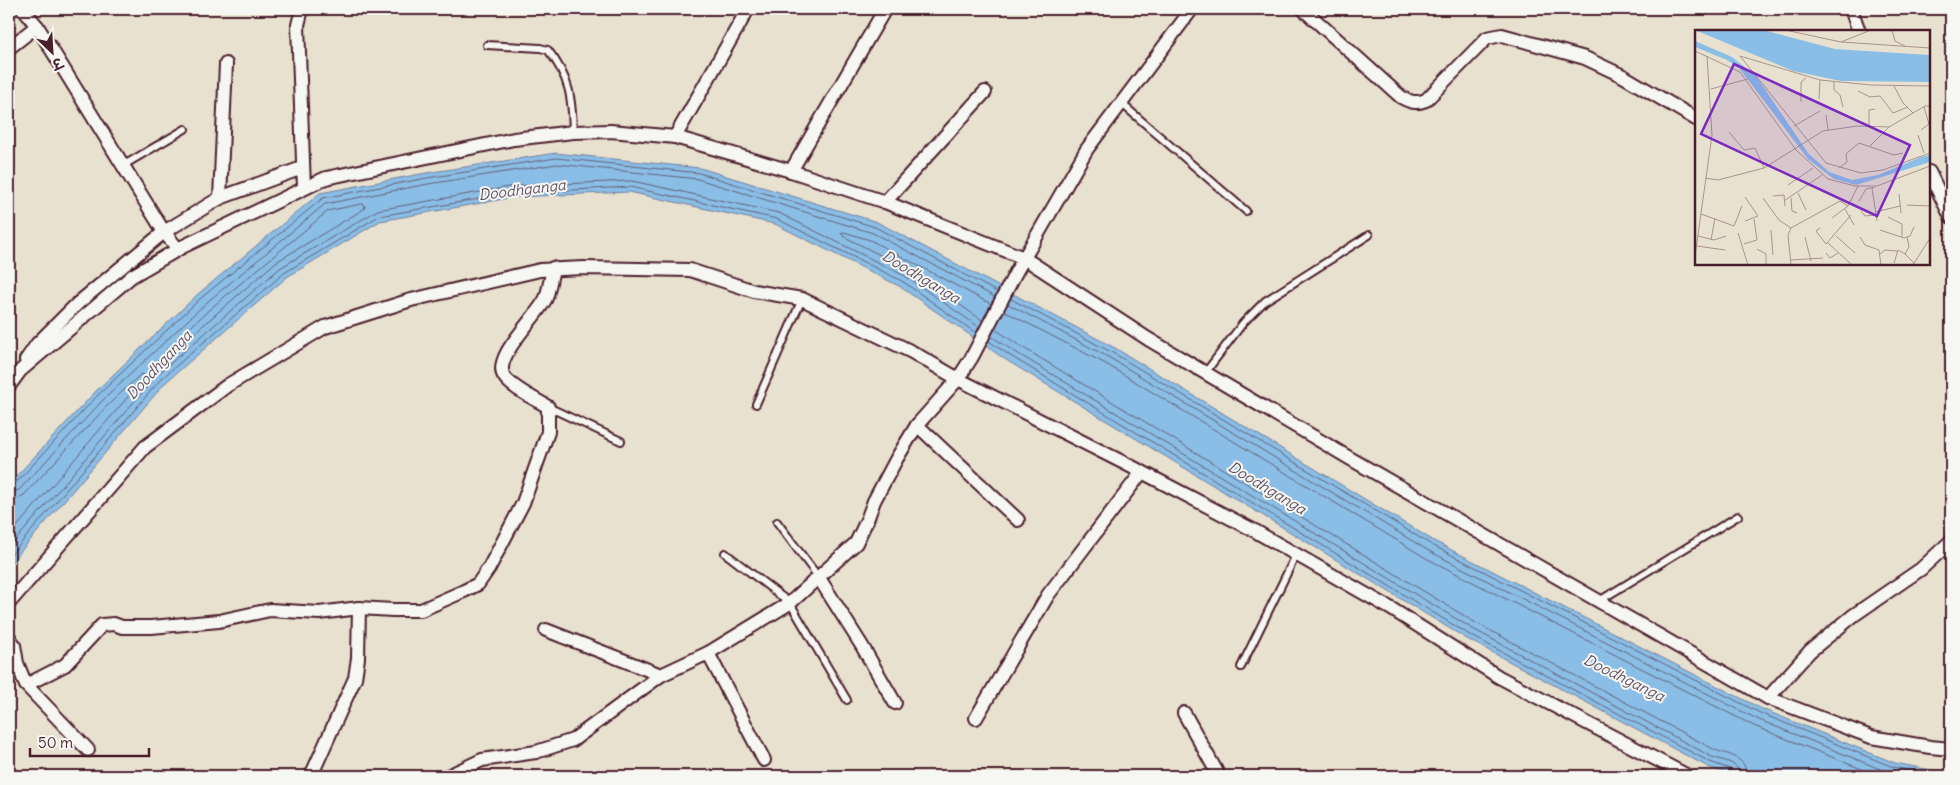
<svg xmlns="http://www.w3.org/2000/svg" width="1960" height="785" font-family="Delius,'Playpen Sans Deva',sans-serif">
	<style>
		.water { fill: #8abee7; stroke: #707e9c }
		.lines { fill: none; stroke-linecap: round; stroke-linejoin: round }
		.shore { stroke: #645f76; stroke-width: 1 }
		.lane-casing { stroke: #4a1f2b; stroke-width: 10 }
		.street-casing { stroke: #4a1f2b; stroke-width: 16 }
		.lane { stroke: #f6f6f2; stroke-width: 6 }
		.street { stroke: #f6f6f2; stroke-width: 12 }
		.labels { text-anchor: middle; stroke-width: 4; stroke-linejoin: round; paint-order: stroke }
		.water-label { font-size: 15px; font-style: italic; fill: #5d4f63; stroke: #f6f6f2 }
		.inset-road { fill: none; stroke: #a9938e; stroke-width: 1 }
		.view { fill: #7b2cbf; fill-opacity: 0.15; stroke: #7b2cbf; stroke-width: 2.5 }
		.inset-edge { fill: none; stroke: #4a1f2b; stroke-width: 2.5 }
	</style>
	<rect width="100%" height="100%" fill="#e9e1d0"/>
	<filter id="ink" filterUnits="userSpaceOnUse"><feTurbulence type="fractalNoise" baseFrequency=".02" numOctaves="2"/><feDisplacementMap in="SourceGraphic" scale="10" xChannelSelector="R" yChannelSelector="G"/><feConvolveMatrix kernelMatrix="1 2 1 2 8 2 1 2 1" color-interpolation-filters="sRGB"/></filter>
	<g filter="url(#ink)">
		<path class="water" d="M556 153 700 168 877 222 1115 348 1434 541 1762 709 1895 763 1951 774V776H1735L1708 767 1467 639 1006 360 899 286 775 224 629 192 515 197 380 221 287 277 165 383 9 565V484L95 392 198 294 320 193 426 173Z"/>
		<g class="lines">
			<g class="shore">
				<path d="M363 204 365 206 364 209 276 262 171 353 167 352V349L211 308 328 211Z"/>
				<path d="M1011 299 1113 353 1432 545 1760 713 1893 767 1939 776"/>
				<path d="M1008 304 1110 358 1429 551 1757 719 1890 773 1906 776"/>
				<path d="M1004 311 1106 364 1426 558 1754 726 1879 776"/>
				<path d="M982 320 909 270 843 236 841 233 844 232 870 240 991 304"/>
				<path d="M995 329 1017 344 1476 623 1715 750C1730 755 1746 757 1747 776"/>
				<path d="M991 336 1012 350 1473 629 1712 757C1724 761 1739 762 1740 776"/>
				<path d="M989 341 1009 355 1470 635 1710 762 1730 769 1733 776"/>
				<path d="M9 487 14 485 98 395 201 298 323 198 427 178 556 158 699 173 875 227 997 292"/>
				<path d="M9 493 19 490 103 400 206 303 325 204 428 184 557 164 698 179 873 233 995 297"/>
				<path d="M9 501 17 499 24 495 108 405 141 374 144 375V378L9 536"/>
				<path d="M9 548 157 375 280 268 378 210 514 186 632 181 779 213 905 276 979 327"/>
				<path d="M9 557 161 379 284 273 379 216 514 193 630 187 777 219 902 281 976 333"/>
			</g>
			<g class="lane-casing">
				<g id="lane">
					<path d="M487 45 540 48 548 50C570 78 572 98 573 132"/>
					<path d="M1121 103 1246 211"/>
					<path d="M124 165 185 129"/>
					<path d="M1205 373 1243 323 1265 301 1369 235"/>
					<path d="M756 404 802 299"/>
					<path d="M548 407 621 441"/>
					<path d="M777 522 819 578"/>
					<path d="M725 553 790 603 847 700"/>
					<path d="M1599 601 1738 516"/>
					<path d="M1241 667 1296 555"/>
				</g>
			</g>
			<g class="street-casing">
				<g id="street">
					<path d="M23 9 37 26 164 232 178 249"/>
					<path d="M302 9 298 25 304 188"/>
					<path d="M1303 9 1401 97C1410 102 1416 104 1426 100L1487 38 1502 35 1585 58 1623 76 1696 119"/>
					<path d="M1851 9 1859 31"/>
					<path d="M9 48 37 26"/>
					<path d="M675 137 748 9"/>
					<path d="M791 171 885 9"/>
					<path d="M1929 172 1951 217"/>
					<path d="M220 198 302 168"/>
					<path d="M885 202 985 92"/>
					<path d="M26 360 37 344 77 304 164 232 220 198 226 64"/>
					<path d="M9 386 20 371 132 276 182 247 326 178 514 139 573 132 611 131 675 137 791 171 885 202 1024 258 1148 339 1351 459 1768 698 1871 737 1930 747 1951 749"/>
					<path d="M917 425 1018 520"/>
					<path d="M819 578 862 646 895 703"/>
					<path d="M9 603 145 447 228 385 325 327 411 300 540 270 584 268 690 270 754 291 802 299 912 352 958 379 1142 472 1255 531 1390 608 1499 677 1688 776"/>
					<path d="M546 630 661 675"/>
					<path d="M9 637 14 645 17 663 26 685 88 750"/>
					<path d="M708 653 764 760"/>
					<path d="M26 685 65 665 102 625 114 624 122 627H151L219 621 270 610 319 613 359 608 393 610H421L464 591 478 584 489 568 523 503 548 432V407C536 399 511 388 504 376 492 357 538 316 546 298 549 289 551 278 553 268"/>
					<path d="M1768 698 1810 651 1854 615 1921 569 1951 541"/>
					<path d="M1184 713 1219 776"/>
					<path d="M976 718 1048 595 1142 472"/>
					<path d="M311 776 355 678 358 658 359 608"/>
					<path d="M448 776 482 760 536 752 573 740 661 675 708 653 790 603 856 543 867 520 874 501 897 458 917 425 958 379 972 357 1016 272 1087 149 1192 9"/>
				</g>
			</g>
			<use href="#lane" class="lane"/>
			<use href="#street" class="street"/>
		</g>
	</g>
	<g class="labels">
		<g class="water-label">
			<text transform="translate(522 190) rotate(-7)" y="5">Doodhganga</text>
			<text transform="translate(921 277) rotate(31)" y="5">Doodhganga</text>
			<text transform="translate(159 365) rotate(-47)" y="5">Doodhganga</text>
			<text transform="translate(1267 488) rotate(31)" y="5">Doodhganga</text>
			<text transform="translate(1624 678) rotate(26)" y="5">Doodhganga</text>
		</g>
	</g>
	<g transform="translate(1695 30)">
		<rect width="235" height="235" fill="#e9e1d0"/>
		<path d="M0 0H68L140 19 235 25V52L146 51 98 41ZM0 11 37 27 61 46 113 123 134 142 157 150 183 145 226 127 235 125V132L161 155 139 149 113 129 44 38 32 30 0 17Z" fill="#8abee7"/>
		<path class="inset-road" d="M90 0 146 12 235 18M197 0 200 11 210 16M146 12 176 0M0 21 45 42 101 120 133 149 160 156H182L235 136M45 26 131 133 166 143 188 140 235 123M45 26 125 50 176 55 235 56M139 52V60L145 65 148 77M199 56 208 73 218 83M16 59 53 49M163 61 175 67 185 66 198 83 213 77M124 69 125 50M106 72V52L111 48M131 85 133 100M99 96 125 81M174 97V80L180 79M226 100 234 94 229 77M34 102 49 120 60 118 69 138M223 105 229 123M175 116 194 97M144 138 152 132 151 124 164 113 199 125 208 123M10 148 23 150 69 138 128 101 162 96 194 97 230 76H235M93 155 118 138M177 158 182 191M103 163 111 180M204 164 206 183M78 166 89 165 90 176M50 167 63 186 50 191M68 168 84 190 96 198M96 168 97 181 102 183M89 171 127 145M164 171 171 159 180 157M212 175 235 176M150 179 159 195M166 181 170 186 180 185M180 182 205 176M6 184 39 196 47 176M193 187 207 194V207M137 188 153 176 163 156M125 198 121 201 131 214 156 185M76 200 78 225M185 200 209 208 215 206 219 197M43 203 53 235M3 206 19 210 31 206M141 206 160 223M110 207 116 231M165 207 170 215 184 220 186 235M212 207 214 217 210 224 219 233M16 210 20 188M133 213 157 235M49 214 62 210 59 189M2 216 30 220M62 219 71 224V235M131 223 135 228 143 223M185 224 190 220 202 221M0 226 17 105 12 26M96 230 128 228M199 233 203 220 210 224M96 235 93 205 96 198 145 171 153 176M218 235 235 208"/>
		<path class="view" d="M39 34 215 115 182 186 6 104Z"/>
		<rect width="235" height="235" class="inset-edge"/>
	</g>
	<rect width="1960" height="785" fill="none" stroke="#f6f6f2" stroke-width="30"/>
	<rect x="15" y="15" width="1930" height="755" fill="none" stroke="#4a1f2b" stroke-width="2" filter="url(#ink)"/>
	<g transform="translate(52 52) rotate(155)" stroke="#f6f6f2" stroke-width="4" paint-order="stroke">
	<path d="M0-4L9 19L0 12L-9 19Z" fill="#4a1f2b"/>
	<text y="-8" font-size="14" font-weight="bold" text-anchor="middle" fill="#4a1f2b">उ</text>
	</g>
	<path d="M30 748v8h119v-8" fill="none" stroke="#4a1f2b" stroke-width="2.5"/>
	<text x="38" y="748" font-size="15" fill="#4a1f2b" stroke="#f6f6f2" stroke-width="4" paint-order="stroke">50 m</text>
</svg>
